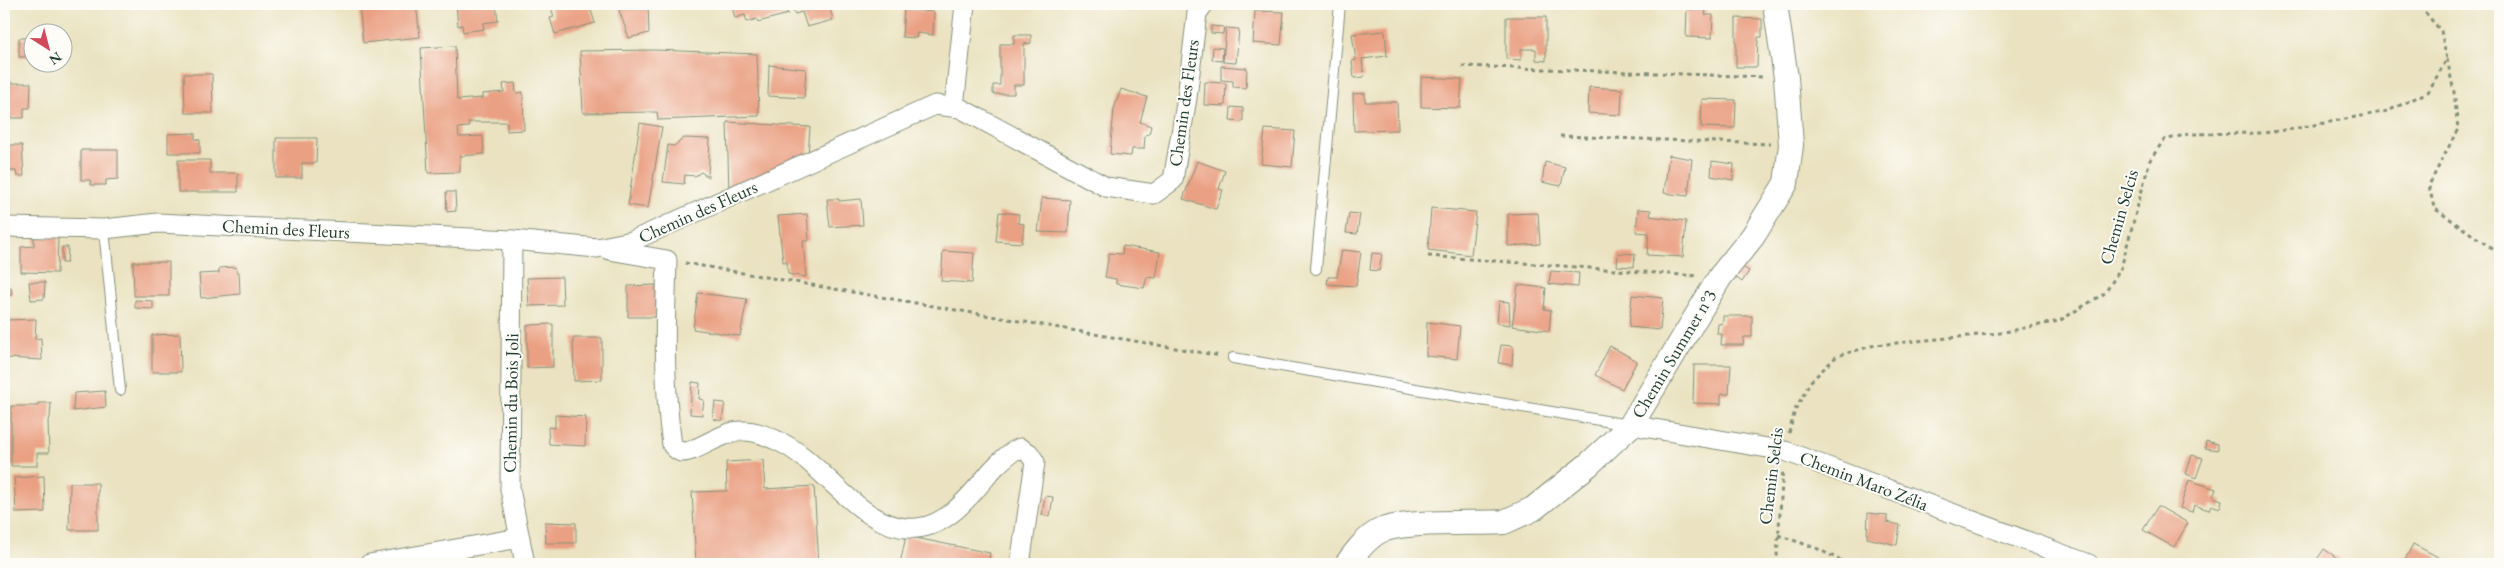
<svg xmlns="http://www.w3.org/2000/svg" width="2504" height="568" font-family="'EB Garamond',serif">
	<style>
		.building { fill: #eaa083 }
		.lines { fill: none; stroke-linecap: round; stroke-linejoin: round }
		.service-casing { stroke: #84907a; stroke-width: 12 }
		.minor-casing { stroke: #84907a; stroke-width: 21 }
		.tertiary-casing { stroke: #84907a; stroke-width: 26 }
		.path { stroke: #84907a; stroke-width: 3; stroke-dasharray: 4 4; stroke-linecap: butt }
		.service { stroke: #fff; stroke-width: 10 }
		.minor { stroke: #fff; stroke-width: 19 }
		.tertiary { stroke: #fff; stroke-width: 24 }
		.labels { text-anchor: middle; stroke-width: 4; stroke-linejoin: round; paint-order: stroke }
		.street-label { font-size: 18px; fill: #1f3d34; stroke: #fdfcf7 }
	</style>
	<rect width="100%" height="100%" fill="#fdfcf7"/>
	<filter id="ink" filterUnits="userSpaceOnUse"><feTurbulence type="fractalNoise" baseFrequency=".02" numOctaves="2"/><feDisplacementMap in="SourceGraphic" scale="10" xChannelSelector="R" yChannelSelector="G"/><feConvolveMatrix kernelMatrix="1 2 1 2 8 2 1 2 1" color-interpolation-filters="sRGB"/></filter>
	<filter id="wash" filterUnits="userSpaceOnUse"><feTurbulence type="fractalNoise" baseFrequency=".0096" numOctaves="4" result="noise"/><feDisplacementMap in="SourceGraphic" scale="20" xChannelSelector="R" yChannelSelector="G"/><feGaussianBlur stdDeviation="1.12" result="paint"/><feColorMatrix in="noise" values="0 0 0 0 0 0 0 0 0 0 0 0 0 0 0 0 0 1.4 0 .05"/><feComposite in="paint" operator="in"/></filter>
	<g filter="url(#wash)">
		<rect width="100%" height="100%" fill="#eae2c0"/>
		<g id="blocks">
			<g class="building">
				<path d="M359 4H416L420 37 363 43Z"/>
				<path d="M456 4H496L498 21 483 23 484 29 463 32 462 25 458 26Z"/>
				<path d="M550 4H589L595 23 555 34 550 18 554 17Z"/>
				<path d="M638 4H648L649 33 629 38 619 10Z"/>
				<path d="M731 4H785L788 14 758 22 757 19 747 22 745 15 735 18Z"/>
				<path d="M791 4H829L833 20 807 27 802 12 795 14Z"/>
				<path d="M904 9 934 12 933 35 917 33 916 38 902 37Z"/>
				<path d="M1687 9 1706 10 1705 15H1713L1712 38 1686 37Z"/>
				<path d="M1255 11 1284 12 1281 45 1253 43Z"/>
				<path d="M1506 17H1546V61L1536 60V49H1521V60L1506 59Z"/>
				<path d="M1736 18 1762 19V37H1758L1757 67H1736Z"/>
				<path d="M1211 26 1224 27 1223 34 1211 33Z"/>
				<path d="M1226 28 1239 29 1236 63 1223 62Z"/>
				<path d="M1385 31 1387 56 1362 59 1364 77 1354 78 1352 61 1356 60 1352 34Z"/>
				<path d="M28 35H32V57H19V38H28Z"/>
				<path d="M1014 35H1031V43L1024 44V85H1014V94H993V85H1000V44H1014Z"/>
				<path d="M455 46 457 100 482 98V94L504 92 503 84 515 83 516 93 523 92 524 130 507 131V122H468L469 127 458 128 459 137 483 136 484 154 460 156V172L428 173 421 48Z"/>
				<path d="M1213 47 1223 48 1222 61 1212 60Z"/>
				<path d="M655 50 757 54 759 116 658 120 657 112 583 113 580 51Z"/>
				<path d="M769 65 806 69 804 98 768 96Z"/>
				<path d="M1221 66 1247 68 1246 88 1233 87V81L1221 80Z"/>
				<path d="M184 74H212L213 113H185Z"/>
				<path d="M1421 77 1462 79 1460 108 1421 107Z"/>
				<path d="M1205 82 1226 83 1225 106 1204 105Z"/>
				<path d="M4 83H31L30 108H24V118H4Z"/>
				<path d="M1589 87 1622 89 1621 115 1588 113Z"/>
				<path d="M1121 89 1147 97 1140 122 1151 126 1149 134 1145 135 1144 149H1132L1131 156 1110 154 1114 109Z"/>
				<path d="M1365 93V102H1397L1398 130 1354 131 1353 94Z"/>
				<path d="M1702 99 1736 100 1735 128 1701 127Z"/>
				<path d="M1231 107 1243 108V122L1230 121Z"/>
				<path d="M727 122 810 127 808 156 729 192Z"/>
				<path d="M640 123 662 127 648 208 628 205Z"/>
				<path d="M1265 129 1295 131 1292 167 1261 164Z"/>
				<path d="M195 133V139L200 140V153H168V134Z"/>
				<path d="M276 138H317L316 163H302V178H276Z"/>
				<path d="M684 138 710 139 708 177 701 172 695 176 685 175 684 184 663 182 668 145 674 146Z"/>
				<path d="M4 145H22L24 176H17L16 171H5Z"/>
				<path d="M81 150H118V179L106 180V185H91L90 180H81Z"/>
				<path d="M1669 155 1692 159 1688 196 1664 193Z"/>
				<path d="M178 160H210V173H238V192H178Z"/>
				<path d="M1197 161 1225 171 1219 189 1223 190 1216 209 1183 199Z"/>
				<path d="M1712 161 1734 164 1733 180 1711 176Z"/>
				<path d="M1545 162 1565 167 1561 186 1542 182Z"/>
				<path d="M446 192H455L456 211 447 212Z"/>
				<path d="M1042 198 1070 200 1068 233 1038 232Z"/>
				<path d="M827 199H839V201L861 199 863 225 830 227Z"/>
				<path d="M1431 208 1476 212 1471 255 1428 250Z"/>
				<path d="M1638 209 1651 210 1650 216 1686 221 1683 257 1647 255 1649 233 1636 232Z"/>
				<path d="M999 212 1019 214 1018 223 1024 224 1022 243 996 241Z"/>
				<path d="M1349 213 1360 214 1357 234 1346 233Z"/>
				<path d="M1538 213 1540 244 1508 246V214Z"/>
				<path d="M807 214 809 241H803L806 277 788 274 787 262H783L778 216Z"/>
				<path d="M34 237H58L57 273 21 272V247L34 246Z"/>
				<path d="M1123 246 1160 252 1156 278 1147 277 1144 288 1116 284V279L1105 277 1109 253 1122 254Z"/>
				<path d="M62 247H68L67 263H62Z"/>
				<path d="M1342 250 1361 252 1356 286 1327 284 1328 277H1337Z"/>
				<path d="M943 251 974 253 972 283 941 281Z"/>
				<path d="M1372 253 1382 254 1379 271 1370 270Z"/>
				<path d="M1618 253 1635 254 1634 267 1617 266Z"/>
				<path d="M133 262H169V296H134Z"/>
				<path d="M1741 266 1749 271 1742 282 1734 276Z"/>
				<path d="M236 267 237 272H239L240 294 201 298 199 274 219 273V268Z"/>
				<path d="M1551 271 1579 273 1578 287 1549 284Z"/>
				<path d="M562 277 563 305 529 306 527 278Z"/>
				<path d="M29 282H45L44 299 31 300Z"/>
				<path d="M656 285V317H628V286Z"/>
				<path d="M1518 285 1546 288 1544 309 1551 310 1549 331 1512 326Z"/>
				<path d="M4 287H11L12 295H4Z"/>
				<path d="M698 293 747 299 740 336 693 329Z"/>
				<path d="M1632 295 1663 298 1660 330 1629 327Z"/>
				<path d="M135 300 153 301V309L135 308Z"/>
				<path d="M1499 301 1509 302 1510 325 1497 323Z"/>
				<path d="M1723 316H1752V337H1744L1743 345H1721L1722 334H1717L1718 324 1723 323Z"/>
				<path d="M36 319 35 339 41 338 42 360 6 358V320Z"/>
				<path d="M1427 322 1460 326 1457 359 1426 356Z"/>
				<path d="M553 324V367L527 368V325Z"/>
				<path d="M180 334 181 372H152V335Z"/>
				<path d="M573 338H602V380L574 381Z"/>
				<path d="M1501 345 1513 346 1512 365 1498 363Z"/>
				<path d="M1610 346 1637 361 1622 389 1595 375Z"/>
				<path d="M1694 365H1731L1729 394H1721V404L1693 403Z"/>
				<path d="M692 382 700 383 699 399 704 400 702 415 690 414Z"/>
				<path d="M105 391 106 407 73 411 74 393Z"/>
				<path d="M715 402 725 403 722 421 713 419Z"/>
				<path d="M38 403H51L50 418 48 420 49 453H37V466H11V406H38Z"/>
				<path d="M555 415 586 417 585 446 549 444 548 427 555 428Z"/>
				<path d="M2206 441 2218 444V450L2205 448Z"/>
				<path d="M2192 455 2203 458 2196 478 2186 474Z"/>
				<path d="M763 460 765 489 814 486 819 564H696L692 492 727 491 726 462Z"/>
				<path d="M44 476 45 512 16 513 14 478Z"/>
				<path d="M2189 480 2216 489 2213 497 2222 500 2220 508 2211 505 2209 510 2194 505 2192 512 2180 508Z"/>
				<path d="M70 483H98V530H69Z"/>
				<path d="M1045 496 1053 497 1050 516 1042 515Z"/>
				<path d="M2158 506 2188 523 2174 547 2143 530Z"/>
				<path d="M1868 513 1887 515V522L1900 525 1897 545 1867 538Z"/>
				<path d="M545 522 576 523V543H546Z"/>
				<path d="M906 536 990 553 988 564H900Z"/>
				<path d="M2413 544 2438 557 2434 564H2403Z"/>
				<path d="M2324 549 2340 560 2337 564H2314Z"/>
				<rect x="4" y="560" width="28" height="4"/>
			</g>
		</g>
	</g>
	<g filter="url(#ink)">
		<use href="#blocks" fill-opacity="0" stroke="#84907a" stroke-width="1"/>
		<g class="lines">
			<g class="service-casing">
				<g id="service">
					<path d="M104 229 120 390"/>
					<path d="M1316 269 1340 4"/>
					<path d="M1233 358 1629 425"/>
				</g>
			</g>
			<g class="minor-casing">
				<g id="minor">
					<path d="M954 107 965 4"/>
					<path d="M4 227 104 229 158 223 512 240 597 248 632 241 935 105 960 108 1106 187 1154 194 1173 180 1187 98 1197 13 1204 4"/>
					<path d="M512 240 510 489 525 564"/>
					<path d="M609 250 667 260C665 322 663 383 672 445 675 448 677 451 681 452 694 454 722 431 741 431 754 430 767 436 778 441 824 461 861 533 917 528 950 525 973 492 993 469 1001 461 1009 452 1020 448L1029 453 1035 462 1020 564"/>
					<path d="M1631 425 1785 451 2089 564"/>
					<path d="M369 564 520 538"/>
				</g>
			</g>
			<g class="tertiary-casing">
				<path id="tertiary" d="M1347 564C1355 553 1367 537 1380 531 1405 520 1474 524 1504 522L1533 509 1588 465 1631 425 1720 277 1753 236 1786 183 1791 145 1786 78 1775 4"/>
			</g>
			<g class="path">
				<path d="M2447 59 2454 92 2458 129 2429 185 2434 208 2500 254"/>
				<path d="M1462 66 1765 77"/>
				<path d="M1560 136 1770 144"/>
				<path d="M1428 256 1697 276"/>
				<path d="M685 263 1221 356"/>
				<path d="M1789 433 1795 410 1811 381 1837 356 1875 345 2000 333 2059 321 2105 293 2121 268 2150 160 2164 140 2189 134 2263 133 2293 129 2388 111 2428 92 2447 59 2441 31 2418 4"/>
				<path d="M1778 535 1816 548 1848 564"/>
				<path d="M1774 564 1777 556 1783 469"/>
			</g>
			<use href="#service" class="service"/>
			<use href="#minor" class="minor"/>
			<use href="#tertiary" class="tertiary"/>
		</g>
	</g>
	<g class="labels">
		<g class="street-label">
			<text transform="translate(1184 103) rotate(-82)" y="6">Chemin des Fleurs</text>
			<text transform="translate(698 212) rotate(-24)" y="6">Chemin des Fleurs</text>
			<text transform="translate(2119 217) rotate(-74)" y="6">Chemin Selcis</text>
			<text transform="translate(286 229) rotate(3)" y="6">Chemin des Fleurs</text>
			<text transform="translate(1674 354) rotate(-59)" y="6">Chemin Summer n°3</text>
			<text transform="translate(511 403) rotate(-89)" y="6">Chemin du Bois Joli</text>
			<text transform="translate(1771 476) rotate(-83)" y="6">Chemin Selcis</text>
			<text transform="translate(1864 481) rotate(21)" y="6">Chemin Maro Zélia</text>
		</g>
	</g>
	<rect width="2504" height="568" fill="none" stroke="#fdfcf7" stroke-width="20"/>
	<g transform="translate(48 48) rotate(144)"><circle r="24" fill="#fdfcf7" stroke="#a4b0a9"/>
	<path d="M0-4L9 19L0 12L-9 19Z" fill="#d1495b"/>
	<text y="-8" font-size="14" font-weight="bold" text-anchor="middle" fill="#1f3d34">N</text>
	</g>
</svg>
